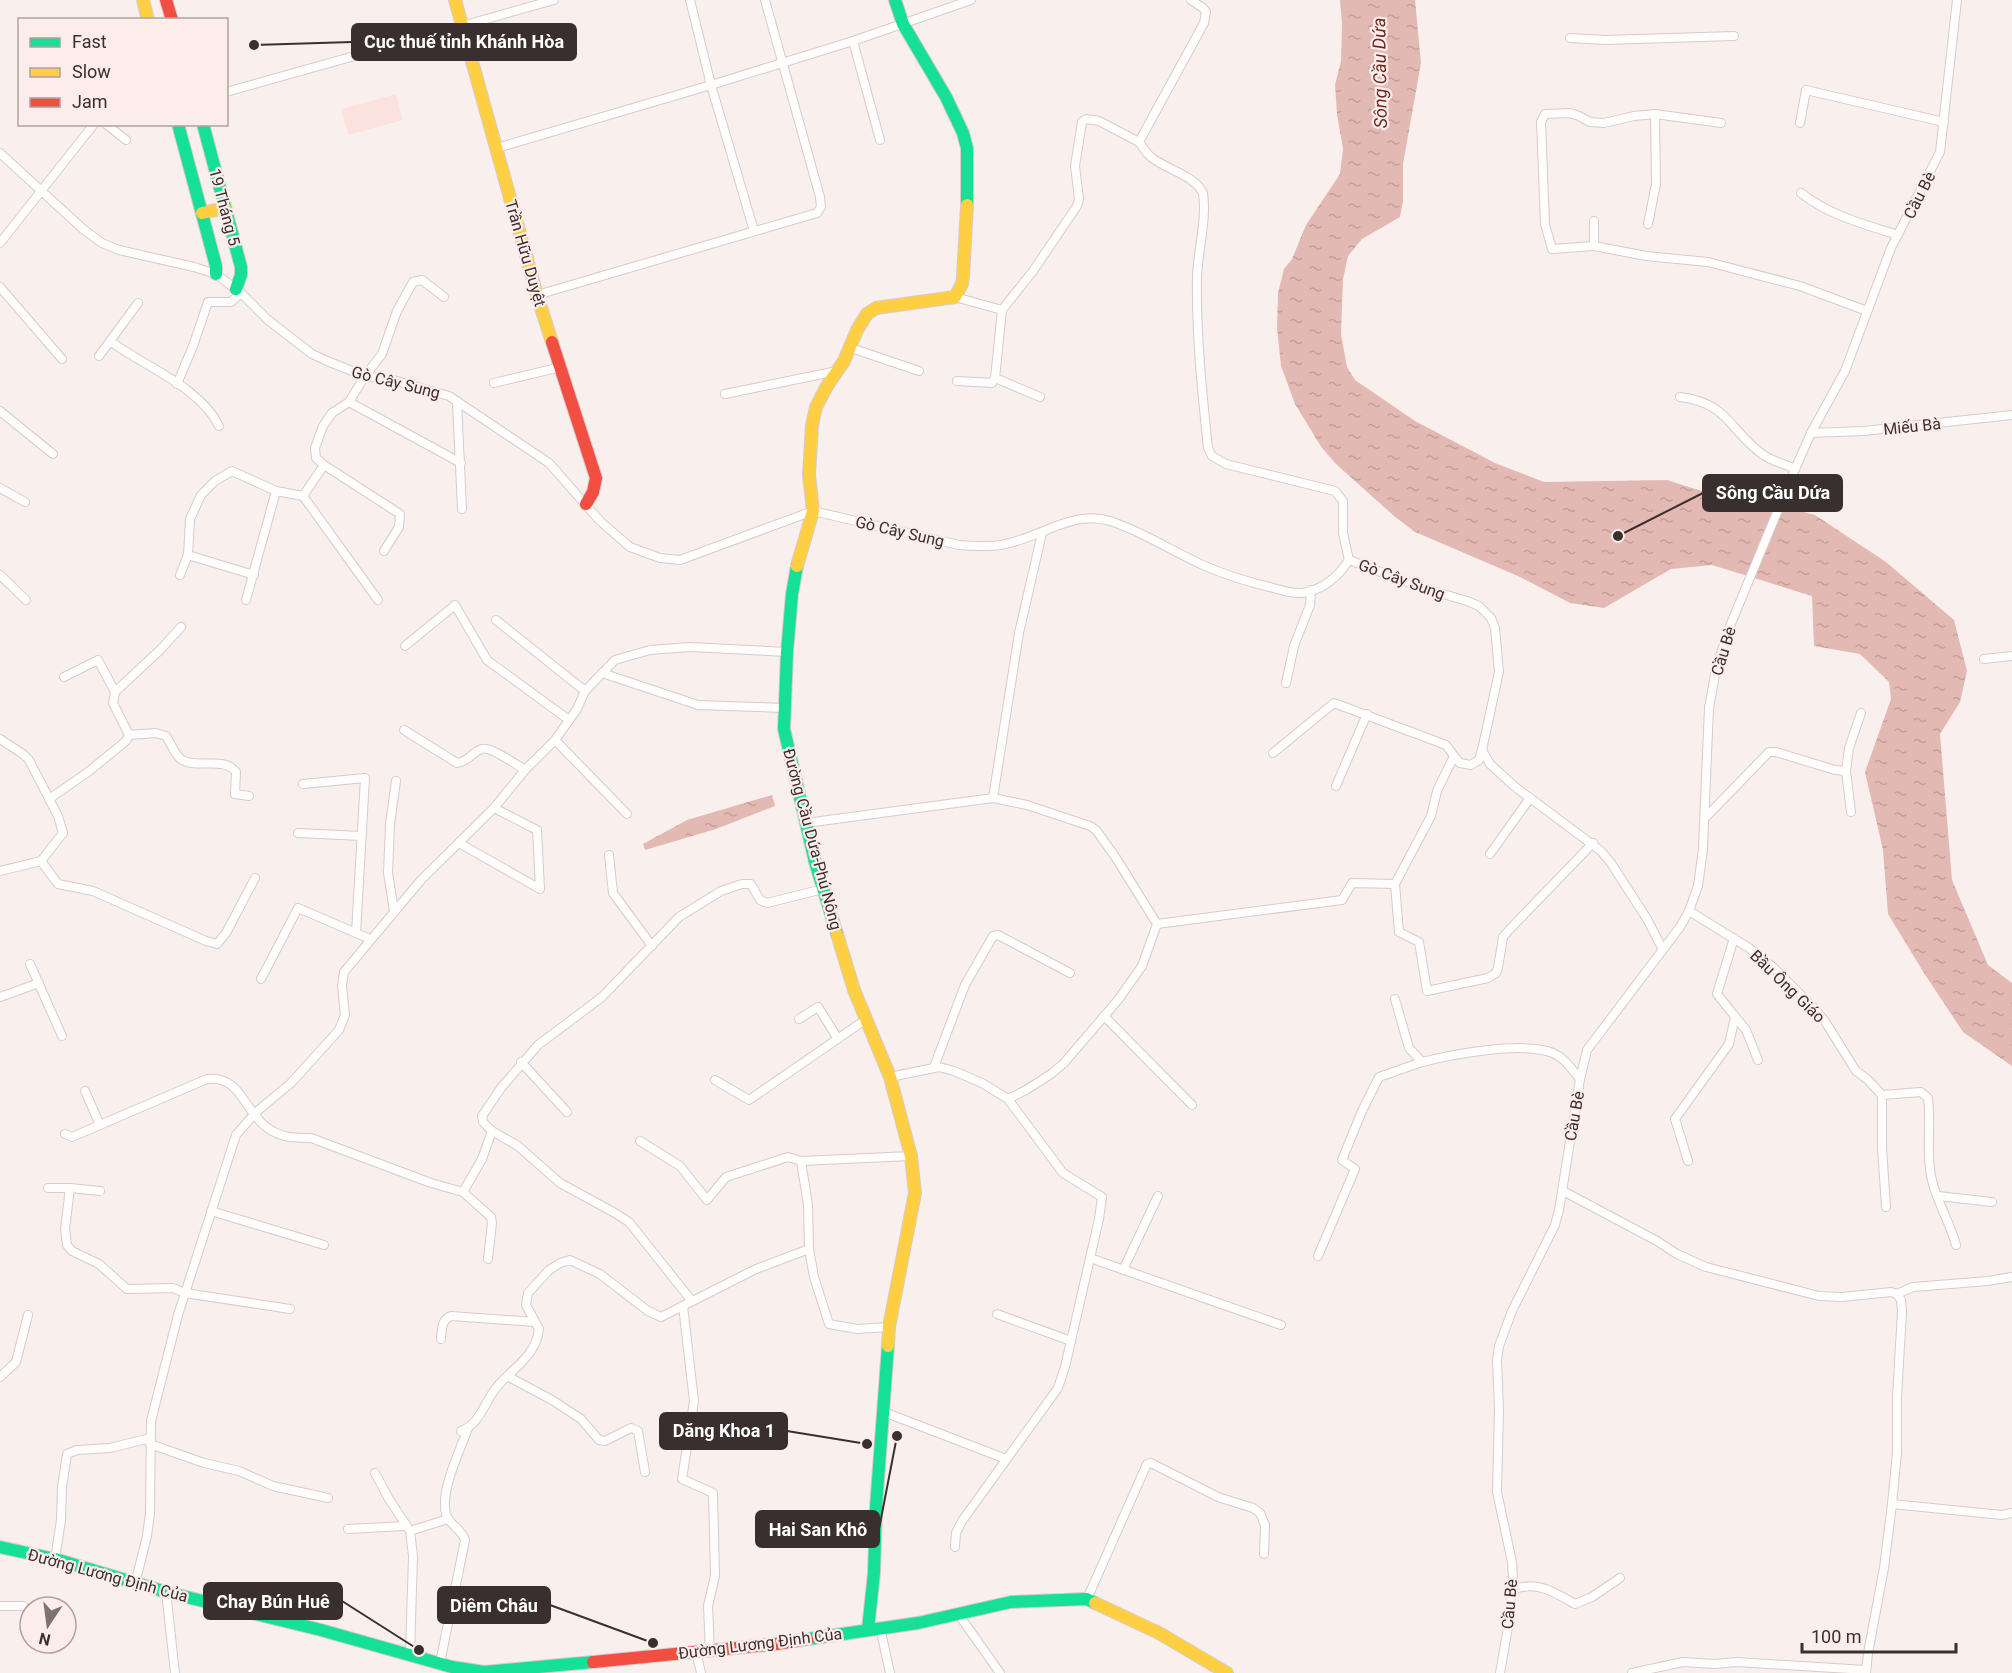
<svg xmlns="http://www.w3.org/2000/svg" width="2012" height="1673" font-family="Roboto,sans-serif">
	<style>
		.garden { fill: #fce2de }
		.water { fill: url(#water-ripples) }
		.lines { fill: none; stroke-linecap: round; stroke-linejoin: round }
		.street-casing { stroke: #d5cccb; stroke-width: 10 }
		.fast-casing { stroke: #d5cccb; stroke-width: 14 }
		.slow-casing { stroke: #d5cccb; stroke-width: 14 }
		.jam-casing { stroke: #d5cccb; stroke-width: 14 }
		.street { stroke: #fefdfc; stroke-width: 8 }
		.fast { stroke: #16e098; stroke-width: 12 }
		.slow { stroke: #ffcf43; stroke-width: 12 }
		.jam { stroke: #f24e42; stroke-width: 12 }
		.labels { text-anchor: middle; stroke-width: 4.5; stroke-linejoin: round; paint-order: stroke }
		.street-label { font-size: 16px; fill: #392f2e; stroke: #fdedea }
		.water-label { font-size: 18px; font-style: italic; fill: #6d2a24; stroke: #fdedea }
		.leader { fill: none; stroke: #392f2e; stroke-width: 2 }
		.callout-dot { fill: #392f2e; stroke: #fdedea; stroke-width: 2 }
		.callout { fill: #392f2e; stroke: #392f2e; stroke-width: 2 }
		.callout-label { font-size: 18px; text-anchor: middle; font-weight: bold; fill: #fff }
	</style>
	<defs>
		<pattern id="water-ripples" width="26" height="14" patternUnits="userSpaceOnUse" patternTransform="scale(1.5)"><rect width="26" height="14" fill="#e3b9b3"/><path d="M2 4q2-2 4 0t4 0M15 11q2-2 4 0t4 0" fill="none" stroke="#c49f9a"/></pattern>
	</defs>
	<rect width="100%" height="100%" fill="#f9f0ee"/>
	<path class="garden" d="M396 94 403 120 348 135 341 109Z"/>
	<g class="water">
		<path d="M1340 0H1415L1421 63 1403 164V201L1400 217 1362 239 1348 256 1343 279 1341 334 1347 367 1355 380 1415 421 1495 463 1544 482 1667 480 1711 494 1733 493 1815 515 1886 562 1954 620 1967 671 1960 702 1940 734 1952 880 1988 965 2012 983V1066L1963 1032 1924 973 1888 914 1883 850 1865 772 1891 699 1889 682 1860 654 1814 646 1812 596 1712 565 1671 569 1604 608 1570 603 1520 577 1415 532 1394 516 1336 464 1322 448 1295 404 1281 366 1277 328 1278 293 1284 269 1292 259 1306 225 1340 174 1343 149 1337 114 1335 85 1341 61 1342 24Z"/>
		<path d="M772 795 775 806 716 829 645 850 643 844 687 820Z"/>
	</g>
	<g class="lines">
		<g class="street-casing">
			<g id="street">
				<path d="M690 0 711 85 853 41 971 0"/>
				<path d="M1191 0 1203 8 1206 12 1204 23 1139 142C1143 147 1146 153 1151 157 1167 170 1194 175 1203 193 1207 219 1198 250 1197 277 1196 334 1202 391 1208 448L1212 456 1226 464 1335 491 1343 501V533L1349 560"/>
				<path d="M1570 38 1605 40 1734 36"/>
				<path d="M853 41 880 140"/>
				<path d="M226 92 554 0"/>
				<path d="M1721 123 1655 114 1634 116 1604 123 1590 122 1579 116 1570 113 1545 114 1541 122 1545 224 1552 249 1594 246 1646 256 1708 262 1800 286 1867 311"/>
				<path d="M1800 123 1806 90 1944 122"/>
				<path d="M106 124 126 140"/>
				<path d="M497 148 711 85 754 231"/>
				<path d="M0 153 83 229 102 243 119 250 194 267 216 274 241 293 268 320 312 354 327 361 365 376 397 381 449 396 549 463 600 521 630 547 660 558 680 560 813 511 959 545C973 546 987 547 1000 545 1037 540 1072 509 1110 521 1144 532 1173 552 1205 566 1226 575 1248 582 1270 587 1280 590 1292 594 1302 593 1323 590 1338 577 1349 560L1423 588 1467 601 1479 606 1491 618 1495 628 1499 672 1482 750 1490 764 1514 786 1601 851 1611 863 1647 919 1662 948"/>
				<path d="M1801 193C1830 216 1864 224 1898 235"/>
				<path d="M1648 224 1656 184 1655 114"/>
				<path d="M0 243 94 124"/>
				<path d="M1594 246V221"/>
				<path d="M0 287 62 359"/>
				<path d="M537 295 817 213 821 207 820 197 765 0"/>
				<path d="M955 297 1002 310 1033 271 1077 206 1079 199 1075 166 1082 122 1086 119 1099 121 1139 142"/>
				<path d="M110 341C145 367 199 386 219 426"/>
				<path d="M851 348 919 371"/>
				<path d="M99 356 138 303"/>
				<path d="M995 378 1002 310"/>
				<path d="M957 381 992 383 995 378 1040 397"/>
				<path d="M494 383 561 367"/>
				<path d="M177 384 193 346 208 302H231L241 293"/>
				<path d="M725 394 837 371"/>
				<path d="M1680 397C1730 403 1730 433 1765 456 1774 462 1786 464 1795 469"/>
				<path d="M349 402 461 463"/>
				<path d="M457 402 462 509"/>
				<path d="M0 411 53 454"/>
				<path d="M1811 433 1864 431 2012 415"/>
				<path d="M0 488 25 502"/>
				<path d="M303 496 378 600"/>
				<path d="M384 551 399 527 400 514 324 465 316 458 315 448 323 426 332 413 349 402 365 376 382 354 397 311 413 282 422 280 444 297"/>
				<path d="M188 555 254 575"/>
				<path d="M0 575 26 600"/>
				<path d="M180 575 188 555 190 519 201 495 215 481 232 471 276 491"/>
				<path d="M246 600 276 491 303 496 324 465"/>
				<path d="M496 620 585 691"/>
				<path d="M405 646 455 605 487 660 569 720"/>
				<path d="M1984 659 2012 656"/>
				<path d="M602 673 698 705 786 708"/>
				<path d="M64 677 98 660 115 692"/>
				<path d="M1286 683 1294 646 1310 605 1311 590"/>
				<path d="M404 730 457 763C472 760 471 752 482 749 490 746 517 765 525 770"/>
				<path d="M129 735 113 703 115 692 161 649 181 627"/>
				<path d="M0 739 23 754 29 760 58 816 63 833 41 861 0 871"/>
				<path d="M555 740 627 814"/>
				<path d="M1273 753 1334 703 1446 745 1454 756"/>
				<path d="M1846 771 1851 812"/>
				<path d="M303 784 365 778 356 933"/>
				<path d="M1336 786 1367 714"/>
				<path d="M993 798 1019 633 1042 533"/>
				<path d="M49 799 88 772 126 741 129 735 156 733 166 736C171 743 175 756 182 760 198 769 224 756 236 772L235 794 249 796"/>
				<path d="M1706 817 1769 752H1776L1835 770 1846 771 1849 748 1861 713"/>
				<path d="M806 823 993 798 1027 805 1090 826 1096 830 1116 858 1157 924 1142 966 1118 1000 1064 1063 1051 1074 1026 1090 1008 1099"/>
				<path d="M298 833 361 836"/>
				<path d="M459 843 540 889 537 830 494 808"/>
				<path d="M1490 854 1530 798"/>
				<path d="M609 855 613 893 652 946"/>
				<path d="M41 861 58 884 93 891 206 941 217 944 226 933 255 878"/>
				<path d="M1395 884 1399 932 1419 942 1427 991 1488 978 1496 973 1498 968 1503 937 1509 930 1593 843"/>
				<path d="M394 911 388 873 390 824 396 781"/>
				<path d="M1689 911 1749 948 1774 968 1815 1009 1826 1023 1856 1071 1867 1079 1882 1095V1148L1886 1207"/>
				<path d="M1157 924 1342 900 1352 883 1395 884 1431 816 1437 791 1454 756 1460 763 1471 765 1479 760 1482 750"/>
				<path d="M1734 938 1717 994 1746 1030 1758 1060"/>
				<path d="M30 964 62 1036"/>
				<path d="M261 979 298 908 370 939"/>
				<path d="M0 997 39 983"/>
				<path d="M1395 999 1409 1048 1422 1062C1454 1054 1523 1041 1553 1053 1565 1058 1572 1070 1580 1079"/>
				<path d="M1104 1016 1192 1105"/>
				<path d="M799 1019 818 1007 838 1039"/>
				<path d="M521 1062 567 1112"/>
				<path d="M934 1067 965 985 993 936 998 935 1070 973"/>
				<path d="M890 1077 939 1067 954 1071 982 1083 1008 1099 1063 1173 1102 1197 1099 1219 1065 1367 1058 1388 962 1521 956 1533 955 1547"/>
				<path d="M715 1080 749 1100 865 1020"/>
				<path d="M85 1091 100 1125"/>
				<path d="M1882 1095 1921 1092 1928 1098C1931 1122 1927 1146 1930 1169 1933 1196 1949 1219 1956 1245"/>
				<path d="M492 1131 518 1146 560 1183 615 1213 629 1222 691 1300"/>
				<path d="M65 1134 72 1137 207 1079C240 1075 244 1110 266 1127 281 1138 294 1138 311 1138L431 1183 463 1192 482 1159 492 1131 483 1122 482 1116 501 1088 538 1045 602 997 679 917 721 891 742 884H751L760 900 767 903 823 889"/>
				<path d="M640 1141 680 1166 707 1200 726 1177 788 1157 801 1161 911 1156"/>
				<path d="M801 1161 808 1205 809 1249"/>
				<path d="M1688 1161 1675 1119 1729 1044 1735 1017"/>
				<path d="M48 1188H70L65 1229 67 1245 72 1251 99 1264 127 1289 173 1288 185 1293 290 1309"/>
				<path d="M70 1188 100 1191"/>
				<path d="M1563 1191 1657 1241 1677 1254 1706 1267 1819 1296 1842 1297 1891 1292 1897 1294 1901 1300 1902 1312 1897 1397V1453L1892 1504 1884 1568 1868 1653 1866 1673"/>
				<path d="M463 1192 491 1217 492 1223 488 1259"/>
				<path d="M1938 1196 1992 1202"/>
				<path d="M211 1211 324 1245"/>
				<path d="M1318 1256 1355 1169 1342 1160 1362 1111 1379 1077 1422 1062"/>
				<path d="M1090 1258 1281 1325"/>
				<path d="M1123 1270 1158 1196"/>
				<path d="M1897 1294 1913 1287 1988 1281 2012 1277"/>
				<path d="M683 1306 694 1401 682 1479 713 1493 715 1576 708 1606 710 1651"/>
				<path d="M997 1314 1071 1341"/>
				<path d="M441 1339C442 1329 441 1320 451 1316L535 1322"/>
				<path d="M0 1377 16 1362 28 1315"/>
				<path d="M509 1377 552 1400 581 1419 599 1440 605 1441 631 1428 638 1431 645 1472"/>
				<path d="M884 1412 1006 1459"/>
				<path d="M461 1431C480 1424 484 1403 496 1388 511 1369 536 1357 539 1329L526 1305 528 1293 549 1270 560 1263 570 1260 600 1274 648 1311 661 1317 756 1269 809 1249 814 1277 829 1324 857 1329 889 1327"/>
				<path d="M150 1444 204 1463 239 1471 273 1486 328 1498"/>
				<path d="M375 1473 389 1499 410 1531 413 1556 410 1654"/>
				<path d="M1892 1504 2002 1515 2012 1513"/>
				<path d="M348 1529 405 1526"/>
				<path d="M410 1531 448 1519"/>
				<path d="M55 1559 61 1520 62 1487 67 1454 77 1450 110 1448 150 1438"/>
				<path d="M135 1584 147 1536 150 1513 151 1421 178 1315 236 1135 255 1113 291 1083 339 1030 345 1015 342 986 344 972 421 880 494 808 525 770 555 740 577 709 585 691 615 660 650 650 690 647 787 652"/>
				<path d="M1512 1590C1537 1580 1554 1592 1575 1604L1592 1597 1620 1578"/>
				<path d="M166 1592 175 1673"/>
				<path d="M1087 1599 1147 1464 1151 1463 1218 1497 1253 1508 1260 1513 1265 1525 1264 1554"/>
				<path d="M0 1606H23"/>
				<path d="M959 1615 1000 1673"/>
				<path d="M880 1627 890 1673"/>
				<path d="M696 1652 701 1673"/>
				<path d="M440 1663 465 1540C462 1529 449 1525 446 1514 440 1490 460 1451 468 1428"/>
				<path d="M1500 1673 1508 1627 1513 1578 1512 1562 1497 1492 1499 1410 1497 1360 1499 1346 1512 1311 1555 1225 1559 1210 1580 1079 1587 1050 1680 927 1689 911 1698 886 1703 849 1709 708 1716 669 1730 626 1792 476 1811 433 1845 371 1891 248 1940 152 1957 0"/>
				<path d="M1632 1673 1683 1662 1715 1664 1737 1662 1866 1670"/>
			</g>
		</g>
		<g class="fast-casing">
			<g id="fast">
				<path d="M895 0 903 24 946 97 963 133 967 148V205"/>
				<path d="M178 124 216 266V274"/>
				<path d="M203 124 241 267V275L236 289"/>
				<path d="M797 566 792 594 787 652 784 729 815 862 837 934"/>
				<path d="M0 1547 55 1559 166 1592 321 1630 452 1667 484 1672 593 1662"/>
				<path d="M868 1629 874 1573 876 1507 888 1346"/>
				<path d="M808 1639 918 1623 1011 1602 1087 1599 1095 1603"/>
			</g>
		</g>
		<g class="slow-casing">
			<g id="slow">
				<path d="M143 0 148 20"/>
				<path d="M455 0 537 295 552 342"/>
				<path d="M202 213 225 208"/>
				<path d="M797 566 813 511 809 475 812 425 816 407 827 386 844 361 857 330 867 314 876 308 955 297 962 284 963 277 967 205"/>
				<path d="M837 934 854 990 890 1077 911 1156 915 1193 889 1327 888 1346"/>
				<path d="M1095 1603 1159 1633 1227 1673"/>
			</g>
		</g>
		<g class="jam-casing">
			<g id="jam">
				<path d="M166 0 172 20"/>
				<path d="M552 342 596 478 593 492 586 504"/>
				<path d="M593 1662 776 1644 808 1639"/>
			</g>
		</g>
		<use href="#street" class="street"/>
		<use href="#fast" class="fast"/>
		<use href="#slow" class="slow"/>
		<use href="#jam" class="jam"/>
	</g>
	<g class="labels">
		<g class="street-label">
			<text transform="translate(1919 195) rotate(-63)" y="6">Cầu Bè</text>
			<text transform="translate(225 207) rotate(75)" y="6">19 Tháng 5</text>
			<text transform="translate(526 253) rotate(74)" y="6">Trần Hữu Duyệt</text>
			<text transform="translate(396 382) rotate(14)" y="6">Gò Cây Sung</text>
			<text transform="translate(1912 426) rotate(-6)" y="6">Miếu Bà</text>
			<text transform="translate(900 531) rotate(13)" y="6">Gò Cây Sung</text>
			<text transform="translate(1402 579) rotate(20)" y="6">Gò Cây Sung</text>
			<text transform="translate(1723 651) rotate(-73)" y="6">Cầu Bè</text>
			<text transform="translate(813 839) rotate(75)" y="6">Đường Cầu Dứa-Phú Nông</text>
			<text transform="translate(1788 986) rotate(44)" y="6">Bầu Ông Giáo</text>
			<text transform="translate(1574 1116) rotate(-80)" y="6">Cầu Bè</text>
			<text transform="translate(108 1575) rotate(15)" y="6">Đường Lương Định Của</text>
			<text transform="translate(1509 1604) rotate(-85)" y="6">Cầu Bè</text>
			<text transform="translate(760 1643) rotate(-7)" y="6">Đường Lương Định Của</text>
		</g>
		<g class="water-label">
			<text transform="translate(1380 73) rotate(-91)" y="6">Sông Cầu Dứa</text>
		</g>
	</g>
	<path class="leader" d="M254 45L352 42M1618 536L1703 493M867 1444L787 1431M897 1436L879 1529M419 1650L342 1601M653 1643L550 1605"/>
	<g class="callout-dot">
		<circle cx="254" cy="45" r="6"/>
		<circle cx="1618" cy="536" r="6"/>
		<circle cx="867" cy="1444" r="6"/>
		<circle cx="897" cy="1436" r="6"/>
		<circle cx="419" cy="1650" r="6"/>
		<circle cx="653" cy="1643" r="6"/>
	</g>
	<g class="callout">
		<rect x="352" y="24" width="224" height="36" rx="6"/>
		<rect x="1703" y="475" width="139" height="36" rx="6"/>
		<rect x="660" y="1413" width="127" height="36" rx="6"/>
		<rect x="756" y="1511" width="123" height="36" rx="6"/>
		<rect x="204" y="1583" width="138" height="36" rx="6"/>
		<rect x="438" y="1587" width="112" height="36" rx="6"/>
	</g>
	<g class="callout-label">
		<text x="464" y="48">Cục thuế tỉnh Khánh Hòa</text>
		<text x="1773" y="499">Sông Cầu Dứa</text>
		<text x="724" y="1437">Dăng Khoa 1</text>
		<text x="818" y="1536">Hai San Khô</text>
		<text x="273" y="1608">Chay Bún Huê</text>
		<text x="494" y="1612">Diêm Châu</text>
	</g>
	<rect x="18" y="18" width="210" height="108" fill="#fdedea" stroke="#afa19f" stroke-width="1.5"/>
	<rect x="30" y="38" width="30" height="9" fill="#16e098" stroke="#afa19f" stroke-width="1.5"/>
	<text x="72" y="48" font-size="18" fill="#392f2e">Fast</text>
	<rect x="30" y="68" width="30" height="9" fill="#ffcf43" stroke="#afa19f" stroke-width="1.5"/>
	<text x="72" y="78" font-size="18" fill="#392f2e">Slow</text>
	<rect x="30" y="98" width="30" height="9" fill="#f24e42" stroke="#afa19f" stroke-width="1.5"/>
	<text x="72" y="108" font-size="18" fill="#392f2e">Jam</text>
	<g transform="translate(48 1625) rotate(193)"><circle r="28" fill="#fdedea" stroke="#afa19f" stroke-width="1.5"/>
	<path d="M0-4.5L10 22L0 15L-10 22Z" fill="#7c7371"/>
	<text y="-9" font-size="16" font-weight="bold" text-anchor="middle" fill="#392f2e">N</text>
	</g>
	<path d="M1802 1643v9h154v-9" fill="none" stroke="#392f2e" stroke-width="3"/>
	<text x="1811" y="1643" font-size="18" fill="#392f2e" stroke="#fdedea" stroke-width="4.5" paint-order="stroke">100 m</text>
</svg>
